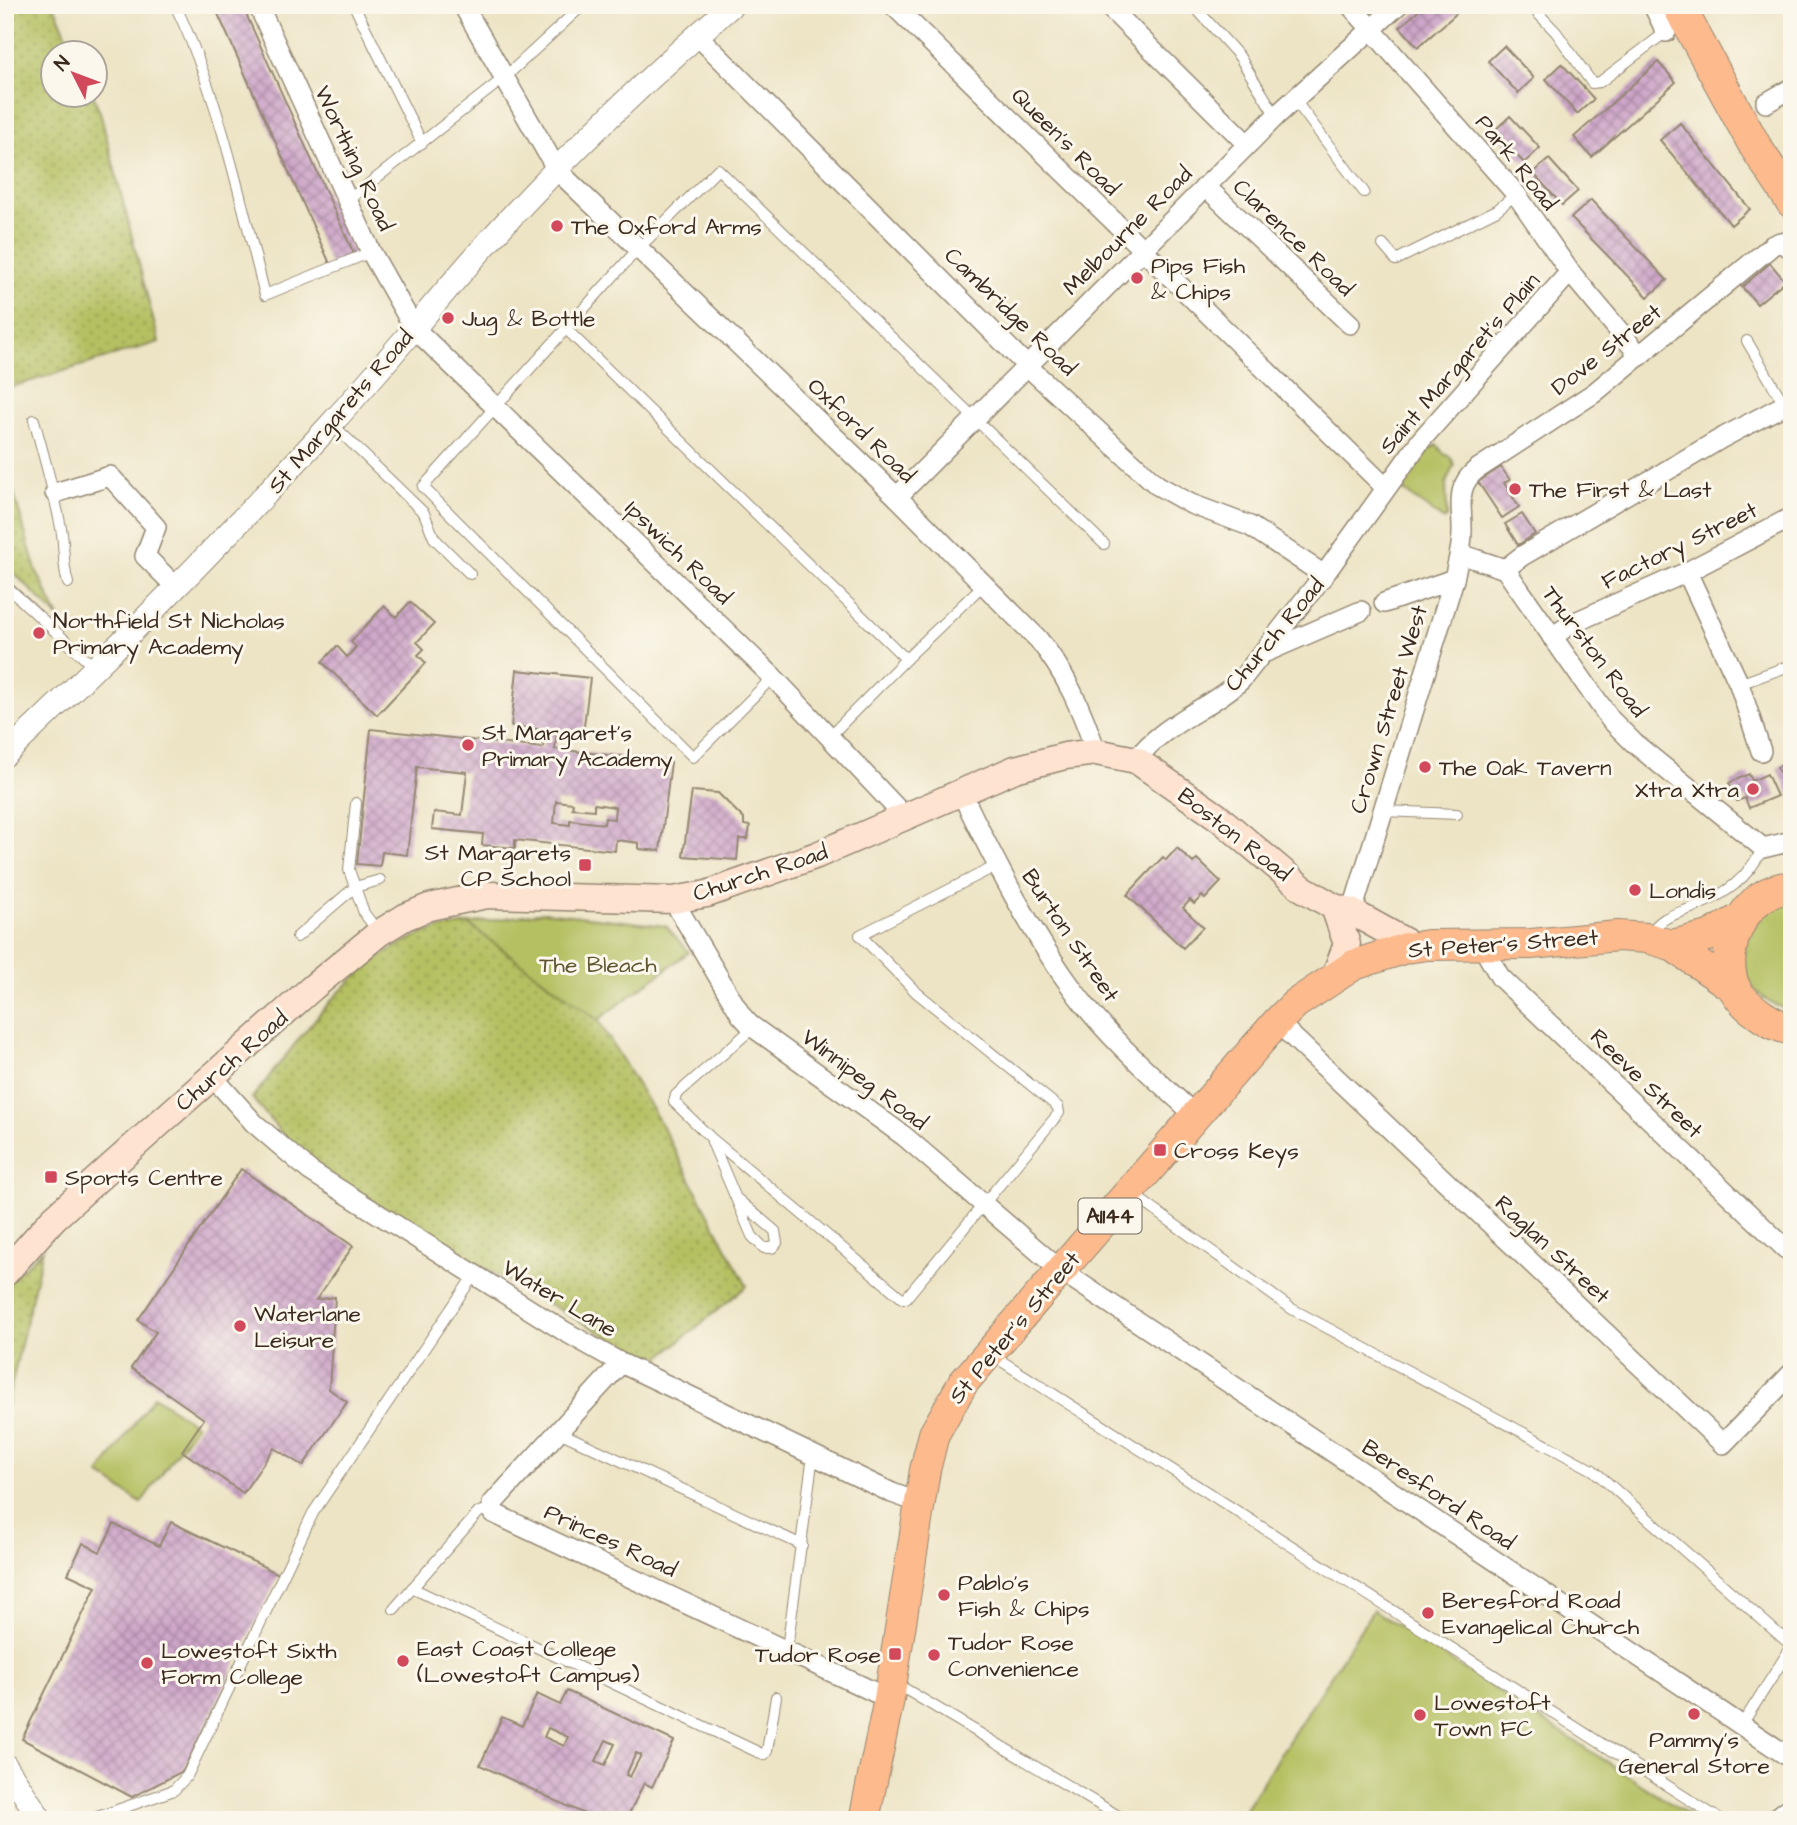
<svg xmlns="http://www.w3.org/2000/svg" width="1797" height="1825" font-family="'Architects Daughter',sans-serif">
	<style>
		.green { fill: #b5c062; stroke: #787540; stroke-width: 2 }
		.garden { fill: url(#garden-dots); stroke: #787540; stroke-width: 2 }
		.building { fill: url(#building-cross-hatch); fill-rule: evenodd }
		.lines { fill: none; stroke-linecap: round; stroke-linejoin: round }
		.service-casing { stroke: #948772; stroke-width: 12 }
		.minor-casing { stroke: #948772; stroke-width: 22 }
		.tertiary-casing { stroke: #948772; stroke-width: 25 }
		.secondary-casing { stroke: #948772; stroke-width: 29 }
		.primary-casing { stroke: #948772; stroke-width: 32 }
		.trunk-casing { stroke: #948772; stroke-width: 34 }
		.service { stroke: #fff; stroke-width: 10 }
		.minor { stroke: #fff; stroke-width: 19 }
		.tertiary { stroke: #fff; stroke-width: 23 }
		.secondary { stroke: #fee3d1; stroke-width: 26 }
		.primary { stroke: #fcba8d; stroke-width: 30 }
		.trunk { stroke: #fcba8d; stroke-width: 32 }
		.poi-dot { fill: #d1495b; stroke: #fbf7ec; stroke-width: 2.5 }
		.labels { text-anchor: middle; stroke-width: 6; stroke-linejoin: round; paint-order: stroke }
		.shield { fill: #fbf7ec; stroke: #75685c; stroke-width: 2 }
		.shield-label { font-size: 21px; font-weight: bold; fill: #3b2a1e }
		.street-label { font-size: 23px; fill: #3b2a1e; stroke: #fbf7ec }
		.poi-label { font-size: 23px; fill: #3b2a1e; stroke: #fbf7ec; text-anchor: start }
		.park-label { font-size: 23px; fill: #605732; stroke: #fbf7ec }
	</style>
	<defs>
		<pattern id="garden-dots" width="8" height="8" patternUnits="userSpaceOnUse" patternTransform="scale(1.75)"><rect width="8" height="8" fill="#b5c062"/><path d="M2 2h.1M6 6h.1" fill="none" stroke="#949c50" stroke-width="1.8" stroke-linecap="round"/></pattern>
		<pattern id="building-cross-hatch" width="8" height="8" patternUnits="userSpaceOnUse" patternTransform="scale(1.75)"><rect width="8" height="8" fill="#cea6c9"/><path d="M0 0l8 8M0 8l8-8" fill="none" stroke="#a887a3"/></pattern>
	</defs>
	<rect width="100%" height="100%" fill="#fbf7ec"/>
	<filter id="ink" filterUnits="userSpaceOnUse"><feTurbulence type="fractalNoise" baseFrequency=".0143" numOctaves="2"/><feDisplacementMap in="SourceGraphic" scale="14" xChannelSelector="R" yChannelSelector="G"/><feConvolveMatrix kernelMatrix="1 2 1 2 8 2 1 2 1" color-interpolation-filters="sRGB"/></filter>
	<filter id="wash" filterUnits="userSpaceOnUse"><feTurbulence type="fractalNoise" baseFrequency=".00686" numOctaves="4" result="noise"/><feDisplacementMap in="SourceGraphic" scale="28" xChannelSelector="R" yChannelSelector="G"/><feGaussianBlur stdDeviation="1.57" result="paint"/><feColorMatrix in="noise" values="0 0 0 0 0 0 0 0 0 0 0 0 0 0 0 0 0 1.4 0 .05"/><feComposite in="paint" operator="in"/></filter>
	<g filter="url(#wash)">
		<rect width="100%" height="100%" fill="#ede4c5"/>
		<g class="green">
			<path d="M1437 445 1444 454 1451 457 1454 465 1446 483 1447 517 1444 520 1401 489 1427 450Z"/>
			<path d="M1792 899V1010C1725 999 1730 910 1792 899Z"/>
			<path d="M544 912 666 926 689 952 598 1020 468 924Z"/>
			<path d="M154 1396 196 1425 141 1503 99 1474Z"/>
			<path d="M1373 1610 1696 1820H1238Z"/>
		</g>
		<g class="garden">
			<path d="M5 5H54L74 52H52V94L93 95 100 112 159 342 5 389Z"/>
			<path d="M5 463 36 570 59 618 5 564Z"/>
			<path d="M468 924 598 1020 658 1119 747 1286 654 1362 434 1240 331 1178 294 1148 252 1098C302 1038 349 961 425 933 439 928 454 927 468 924Z"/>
			<path d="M43 1249 5 1413V1285Z"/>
		</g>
		<g id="blocks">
			<g class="building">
				<path d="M214 5H242L354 254 331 266Z"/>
				<path d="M1425 5H1466L1418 47 1400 27Z"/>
				<path d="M1504 46 1534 78 1518 93 1488 61Z"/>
				<path d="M1658 62 1676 82 1592 157 1574 137Z"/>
				<path d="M1562 64 1594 99 1577 114 1546 79Z"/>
				<path d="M1510 116 1540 148 1524 163 1494 131Z"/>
				<path d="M1680 123 1750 209 1731 225 1660 140Z"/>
				<path d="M1549 159 1578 191 1562 205 1533 173Z"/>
				<path d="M1591 200 1667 280 1648 297 1571 218Z"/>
				<path d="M1770 263 1785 281 1757 304 1742 287Z"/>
				<path d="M1501 467 1510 480 1504 483 1519 507 1502 518 1478 482Z"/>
				<path d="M1522 514 1535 534 1518 545 1505 524Z"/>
				<path d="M410 602 434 624 417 642 424 649 418 655 426 663 377 715 322 662 337 646 347 657 356 647 351 642 384 606 396 617Z"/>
				<path d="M517 670 590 678 583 734 557 731 555 749 671 762 660 851 639 849V843L616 840 615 851 515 840V848L482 845 483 834 432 829 434 812 462 815 467 772 417 767 407 855 382 852 380 866 357 864 371 729 543 748 545 730 511 726ZM556 801 573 803 572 808 594 810V804L615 807 614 819 605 818 604 824 570 820V825L554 823Z"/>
				<path d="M1792 760V800L1777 767Z"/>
				<path d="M1749 774 1752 781 1767 774 1777 796 1749 808 1745 798 1737 801 1729 783Z"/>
				<path d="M692 791 718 793 744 819V825L750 826 748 839H739L737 860 683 856Z"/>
				<path d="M1177 848 1193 863 1197 859 1221 882 1205 899 1202 896 1194 904 1190 900 1183 908 1203 927 1183 948 1127 895 1163 857 1166 860Z"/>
				<path d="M241 1169 353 1246 316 1300 335 1297 329 1389 347 1402 303 1466 274 1448 243 1493 182 1451 204 1419 131 1368 156 1332 138 1320Z"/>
				<path d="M171 1522 279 1574 183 1771 132 1797 22 1739 96 1587 68 1574 83 1543 100 1552 114 1524 159 1546Z"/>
				<path d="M567 1691 674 1741 652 1787 644 1783 626 1820H597L480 1765 502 1717 522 1726 537 1694 560 1705ZM548 1728 568 1737 564 1746 544 1737ZM606 1740 615 1744 605 1765 596 1761ZM636 1753 641 1755 630 1777 626 1775Z"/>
			</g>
		</g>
	</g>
	<g filter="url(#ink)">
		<use href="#blocks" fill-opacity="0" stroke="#948772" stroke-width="2"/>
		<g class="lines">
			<g class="service-casing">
				<g id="service">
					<path d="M175 5C219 96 240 198 265 295L371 252"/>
					<path d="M354 5 422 143"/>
					<path d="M1193 5 1239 56 1276 116"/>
					<path d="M1530 5 1556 32 1592 83 1600 82 1666 32"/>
					<path d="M1294 99 1364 192"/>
					<path d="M347 201 504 78 583 5"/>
					<path d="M1383 245 1396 260 1497 210 1516 194"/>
					<path d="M567 330 906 659 830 736"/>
					<path d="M1747 341 1784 404"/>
					<path d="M34 420C44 456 54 491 61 528 65 547 62 564 68 583"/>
					<path d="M332 424 424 513 434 538 470 574"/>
					<path d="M5 585 95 668"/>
					<path d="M906 659 983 585"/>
					<path d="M773 677 693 757 423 487 637 250 718 169 1104 544"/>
					<path d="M1739 684 1792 665"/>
					<path d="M1383 811 1457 814"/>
					<path d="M379 933 364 913 355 887 380 880"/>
					<path d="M1649 935C1662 915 1675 915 1694 907 1727 894 1747 879 1763 848"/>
					<path d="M297 937 355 887 349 870 356 803"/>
					<path d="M754 1027 676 1095 674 1102 711 1138 902 1298H906L1059 1113 1058 1107 916 992 860 935 996 866"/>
					<path d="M712 1142 752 1236 764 1248H772L777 1243 775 1231 736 1198"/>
					<path d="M1131 1193 1292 1309 1593 1470 1792 1646 1741 1726"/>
					<path d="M992 1355 1721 1820"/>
					<path d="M559 1432 802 1545"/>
					<path d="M412 1588 764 1755 767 1751 776 1697"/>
					<path d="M394 1609 479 1512 491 1509"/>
					<path d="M787 1649 813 1455"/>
					<path d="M895 1683 1125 1820"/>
					<path d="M89 1820 174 1790 187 1776 313 1513 474 1275"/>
				</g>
			</g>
			<g class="minor-casing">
				<g id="minor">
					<path d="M258 5 371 252 414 328 773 677 905 817"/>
					<path d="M463 5 557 170 897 497 1038 639C1066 673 1082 710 1096 752"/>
					<path d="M893 5 1385 487"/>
					<path d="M1107 5 1247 144"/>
					<path d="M1350 5 1516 194 1570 272 1640 356"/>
					<path d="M1653 5 1666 32"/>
					<path d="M697 35 1026 365 1157 485 1191 504 1250 526 1324 575"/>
					<path d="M1766 103 1792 88"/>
					<path d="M1205 186 1350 324"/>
					<path d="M55 493 110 476 156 527 145 556 177 588"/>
					<path d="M897 497 1276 116 1398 5"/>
					<path d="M1460 554 1505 569 1610 719 1634 743 1763 848 1792 841"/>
					<path d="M1505 569 1522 556 1722 438 1792 401"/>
					<path d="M1687 572 1739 684 1761 751"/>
					<path d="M1384 603 1454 579"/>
					<path d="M1552 637 1571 624 1687 572 1792 517"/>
					<path d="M1266 652 1361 611"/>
					<path d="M1136 760C1163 723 1208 710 1241 680L1324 575 1421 440 1570 272"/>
					<path d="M961 792C995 862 1030 932 1077 995 1110 1040 1155 1078 1196 1116"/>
					<path d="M673 900 741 1015 750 1025 904 1136 1060 1270 1792 1759"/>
					<path d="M1342 919 1352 912 1454 579C1457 564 1462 549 1462 533 1463 508 1454 488 1476 470L1594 393 1773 245 1780 242 1792 249"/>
					<path d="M1486 945 1488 956 1500 977 1786 1249"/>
					<path d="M1277 1022 1723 1444 1792 1373"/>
					<path d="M212 1076 254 1123 310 1171 564 1331 621 1363 892 1493 920 1503"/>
					<path d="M621 1363 492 1504 493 1513 889 1699"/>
					<path d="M1774 1820 1792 1806"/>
				</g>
			</g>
			<g class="tertiary-casing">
				<g id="tertiary">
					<path d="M5 755C118 648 226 539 331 424 389 361 442 292 500 229 572 150 651 75 732 5"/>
					<path d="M5 1765 41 1820"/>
				</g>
			</g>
			<g class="secondary-casing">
				<g id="secondary">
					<path d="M1334 978 1347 944 1334 907"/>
					<path d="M5 1273 53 1219 163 1120 312 988 379 933 405 917 429 907 487 895 673 900 707 894 817 855 1015 769 1065 756 1096 752 1136 760 1218 817 1302 888 1334 907 1352 912 1415 947"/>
				</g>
			</g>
			<g class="primary-casing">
				<g id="primary">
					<path d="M1671 945 1709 936 1741 918"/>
					<path d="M864 1820 889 1699 925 1470 934 1434 963 1383 1277 1022 1295 1004 1354 965 1406 948 1428 945 1531 944 1618 936 1647 938 1671 945 1735 989"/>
				</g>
			</g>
			<g class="trunk-casing">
				<g id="trunk">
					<path d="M1678 5 1755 146 1792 202"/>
					<path d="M1792 888C1746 886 1716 951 1735 989 1741 1001 1752 1009 1762 1016 1771 1022 1781 1028 1792 1028"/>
				</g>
			</g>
			<use href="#service" class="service"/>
			<use href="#minor" class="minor"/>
			<use href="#tertiary" class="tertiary"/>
			<use href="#secondary" class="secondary"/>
			<use href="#primary" class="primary"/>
			<use href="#trunk" class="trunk"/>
		</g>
	</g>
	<g class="poi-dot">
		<circle cx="557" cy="226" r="7"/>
		<circle cx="1137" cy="278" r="7"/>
		<circle cx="448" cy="318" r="7"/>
		<circle cx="1515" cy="489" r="7"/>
		<circle cx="39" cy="633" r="7"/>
		<circle cx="468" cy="745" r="7"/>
		<circle cx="1425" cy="767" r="7"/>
		<circle cx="1753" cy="789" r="7"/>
		<rect x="578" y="858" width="14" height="14" rx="3.5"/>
		<circle cx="1635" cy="890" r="7"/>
		<rect x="1153" y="1143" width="14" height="14" rx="3.5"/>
		<rect x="44" y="1170" width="14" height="14" rx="3.5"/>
		<circle cx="240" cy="1326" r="7"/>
		<circle cx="944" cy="1595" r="7"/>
		<circle cx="1428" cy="1613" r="7"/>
		<rect x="888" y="1647" width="14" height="14" rx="3.5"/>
		<circle cx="934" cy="1655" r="7"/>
		<circle cx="403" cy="1661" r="7"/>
		<circle cx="147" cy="1663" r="7"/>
		<circle cx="1694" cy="1714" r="7"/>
		<circle cx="1420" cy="1715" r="7"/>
	</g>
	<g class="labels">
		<rect class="shield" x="1078.5" y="1198.5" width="63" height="35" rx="5"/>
		<g class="shield-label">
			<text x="1110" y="1223">A1144</text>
		</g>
		<g class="street-label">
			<text transform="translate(1066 141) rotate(45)" y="8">Queen's Road</text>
			<text transform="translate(355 158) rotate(65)" y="8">Worthing Road</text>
			<text transform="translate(1517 162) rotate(51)" y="8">Park Road</text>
			<text transform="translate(1127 230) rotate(-45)" y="8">Melbourne Road</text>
			<text transform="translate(1294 237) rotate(44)" y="8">Clarence Road</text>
			<text transform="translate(1011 311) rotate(44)" y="8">Cambridge Road</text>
			<text transform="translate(1606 349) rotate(-38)" y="8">Dove Street</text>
			<text transform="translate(1459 363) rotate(-49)" y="8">Saint Margaret's Plain</text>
			<text transform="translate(340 411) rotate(-49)" y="8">St Margarets Road</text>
			<text transform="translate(862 430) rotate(44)" y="8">Oxford Road</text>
			<text transform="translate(1679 545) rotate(-26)" y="8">Factory Street</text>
			<text transform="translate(679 552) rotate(44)" y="8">Ipswich Road</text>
			<text transform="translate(1274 634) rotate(-50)" y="8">Church Road</text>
			<text transform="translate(1595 651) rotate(53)" y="8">Thurston Road</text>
			<text transform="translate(1388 709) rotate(-73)" y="8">Crown Street West</text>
			<text transform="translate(1235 834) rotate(38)" y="8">Boston Road</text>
			<text transform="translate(760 872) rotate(-18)" y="8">Church Road</text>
			<text transform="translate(1071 935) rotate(56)" y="8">Burton Street</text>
			<text transform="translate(1503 943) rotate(-4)" y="8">St Peter's Street</text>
			<text transform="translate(231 1060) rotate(-41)" y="8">Church Road</text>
			<text transform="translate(865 1079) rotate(37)" y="8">Winnipeg Road</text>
			<text transform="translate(1647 1083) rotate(44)" y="8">Reeve Street</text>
			<text transform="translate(1553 1249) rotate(43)" y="8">Raglan Street</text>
			<text transform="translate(560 1298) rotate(31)" y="8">Water Lane</text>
			<text transform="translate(1014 1327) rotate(-50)" y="8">St Peter's Street</text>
			<text transform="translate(1439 1494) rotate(34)" y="8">Beresford Road</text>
			<text transform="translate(611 1540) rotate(25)" y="8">Princes Road</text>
		</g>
		<g class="poi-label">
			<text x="571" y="234">The Oxford Arms</text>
			<text x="1151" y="273">Pips Fish<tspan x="1151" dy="26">&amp; Chips</tspan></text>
			<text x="462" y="326">Jug &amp; Bottle</text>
			<text x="1529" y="497">The First &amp; Last</text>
			<text x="53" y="628">Northfield St Nicholas<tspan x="53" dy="26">Primary Academy</tspan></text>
			<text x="482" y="740">St Margaret's<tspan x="482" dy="26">Primary Academy</tspan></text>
			<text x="1439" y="775">The Oak Tavern</text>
			<text x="1739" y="797" text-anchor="end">Xtra Xtra</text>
			<text x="571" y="860" text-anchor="end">St Margarets<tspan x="571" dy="26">CP School</tspan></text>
			<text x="1649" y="898">Londis</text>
			<text x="1174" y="1158">Cross Keys</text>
			<text x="65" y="1185">Sports Centre</text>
			<text x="254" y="1321">Waterlane<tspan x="254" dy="26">Leisure</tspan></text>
			<text x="958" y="1590">Pablo's<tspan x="958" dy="26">Fish &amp; Chips</tspan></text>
			<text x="1442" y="1608">Beresford Road<tspan x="1442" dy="26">Evangelical Church</tspan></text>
			<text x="948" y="1650">Tudor Rose<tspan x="948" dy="26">Convenience</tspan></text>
			<text x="417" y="1656">East Coast College<tspan x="417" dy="26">(Lowestoft Campus)</tspan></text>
			<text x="161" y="1658">Lowestoft Sixth<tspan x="161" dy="26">Form College</tspan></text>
			<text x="881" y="1662" text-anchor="end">Tudor Rose</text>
			<text x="1434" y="1710">Lowestoft<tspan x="1434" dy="26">Town FC</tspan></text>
			<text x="1694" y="1747" text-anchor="middle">Pammy's<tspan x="1694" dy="26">General Store</tspan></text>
		</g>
		<g class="park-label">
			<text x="598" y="972">The Bleach</text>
		</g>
	</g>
	<rect width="1797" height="1825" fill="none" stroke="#fbf7ec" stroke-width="28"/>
	<g transform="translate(74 74) rotate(312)"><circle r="33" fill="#fbf7ec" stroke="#aea59a" stroke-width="2"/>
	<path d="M0-5L12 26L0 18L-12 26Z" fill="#d1495b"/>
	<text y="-10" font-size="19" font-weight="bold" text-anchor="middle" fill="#3b2a1e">N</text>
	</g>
</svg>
